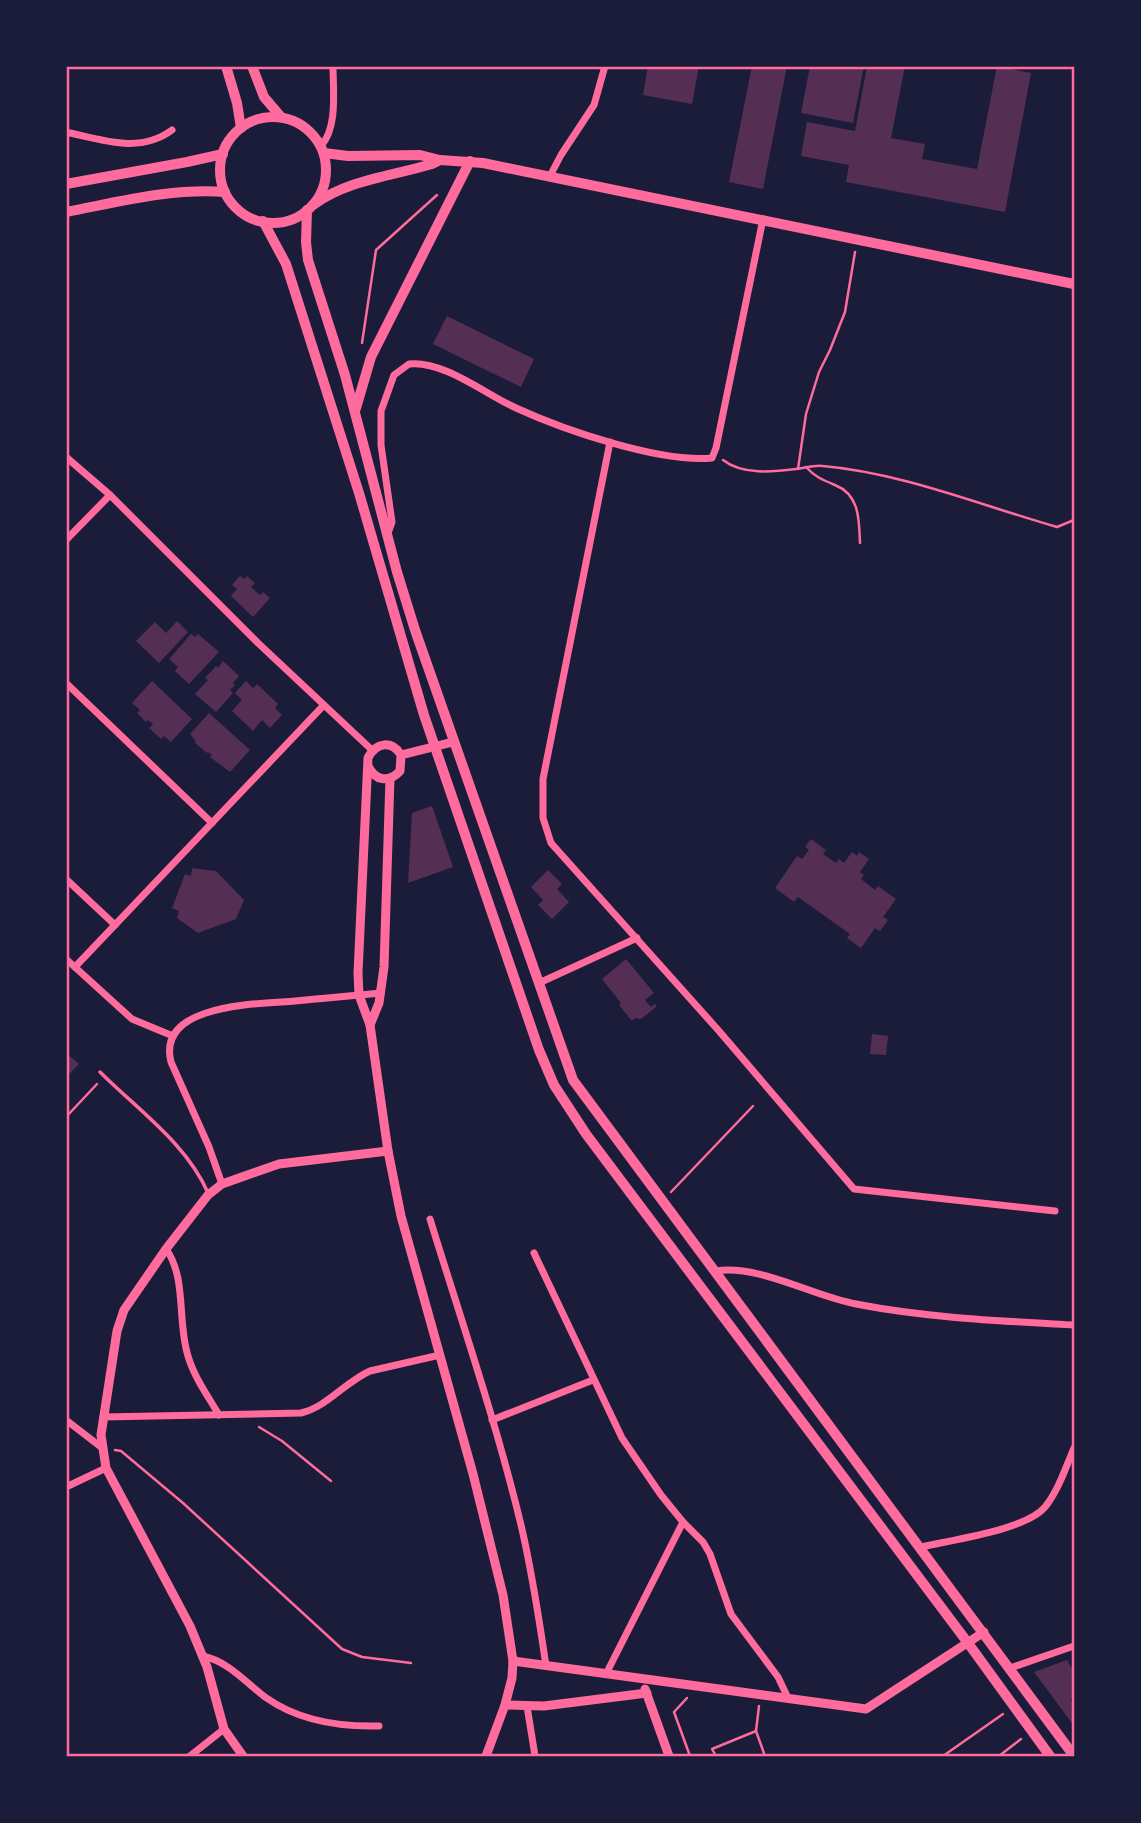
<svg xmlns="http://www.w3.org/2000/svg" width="1141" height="1823" font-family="Helvetica,sans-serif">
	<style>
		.building { fill: #542f53 }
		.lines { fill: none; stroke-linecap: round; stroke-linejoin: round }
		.path { stroke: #ff6b9d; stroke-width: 2.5 }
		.service { stroke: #ff6b9d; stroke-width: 3.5 }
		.minor { stroke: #ff6b9d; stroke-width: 7 }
		.tertiary { stroke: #ff6b9d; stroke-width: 9 }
		.secondary { stroke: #ff6b9d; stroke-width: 10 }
		.primary { stroke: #ff6b9d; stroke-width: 10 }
		.neatline { fill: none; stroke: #ff6b9d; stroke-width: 2.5 }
	</style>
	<rect width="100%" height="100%" fill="#1b1b3a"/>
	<g class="building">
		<path d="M648 66H699L692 104 643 95Z"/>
		<path d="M752 66H787L763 189 729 182Z"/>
		<path d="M810 66H864L853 123 801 113Z"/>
		<path d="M867 66H905L891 138 925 144 922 159 977 169 997 66 1031 73 1005 212 846 182 849 165 801 156 807 122 855 131Z"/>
		<path d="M447 316 534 359 521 387 433 344Z"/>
		<path d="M240 576 244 579 247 576 255 583 251 587 260 595 263 592 270 598 253 617 231 596 237 589 232 585Z"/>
		<path d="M177 621 188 632 159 663 136 641 155 622 166 633Z"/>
		<path d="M191 634 195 637 198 634 219 652 189 684 175 671 178 667 169 659Z"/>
		<path d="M223 661 239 676 233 683 235 685 230 690 233 693 216 712 195 694 208 680 205 678 216 666 218 668Z"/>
		<path d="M152 681 192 719 171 742 164 736 161 739 149 728 153 724 148 720 146 722 137 713 140 710 132 703Z"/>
		<path d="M246 681 253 688 257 684 278 704 275 708 282 715 270 728 262 720 253 731 232 711 242 700 235 693Z"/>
		<path d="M209 713 250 750 230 772 210 757 212 755 208 752 207 753 194 742 196 741 190 734Z"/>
		<path d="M432 806 453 867 408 883 412 813Z"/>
		<path d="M811 839 826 850 823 854 836 863 839 859 844 863 852 852 857 856 859 852 869 859 860 872 864 875 861 879 875 890 878 886 896 899 883 917 888 920 880 931 875 928 861 948 847 938 850 934 798 897 794 902 775 888 797 856 802 859 809 850 805 847Z"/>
		<path d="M192 868 216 871 244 900 236 919 198 933 177 918 179 911 172 908 185 874 191 876Z"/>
		<path d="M548 870 562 884 557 889 569 902 552 919 538 905 543 900 531 887Z"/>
		<path d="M626 959 654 993 645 1000 651 1007 655 1004 657 1006 641 1019 635 1018 632 1021 619 1005 621 1003 602 979Z"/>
		<path d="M872 1034 888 1036 886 1055 870 1054Z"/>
		<path d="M66 1053 79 1064 66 1077Z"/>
		<path d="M1067 1660 1074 1672V1696L1070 1700 1074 1703V1721L1072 1723 1034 1672Z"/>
	</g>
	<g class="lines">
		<g class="path">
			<path d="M362 343 376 250 437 195"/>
			<path d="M723 460C742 475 773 472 796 469 805 468 814 465 823 466 902 473 980 505 1057 527L1074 520"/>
			<path d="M806 467C815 477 823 480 835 485 860 495 859 520 860 543"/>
			<path d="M798 469 806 414 819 372 830 350 845 312 855 252"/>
			<path d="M66 1117 97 1084"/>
			<path d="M671 1192 753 1106"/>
			<path d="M259 1427 282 1441 331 1481"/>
			<path d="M115 1450 121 1451 183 1503 342 1649 362 1657 411 1663"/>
			<path d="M687 1698 674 1712 690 1756"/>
			<path d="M759 1706 756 1731 765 1756"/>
			<path d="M716 1756 712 1749 756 1731"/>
			<path d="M943 1756 1003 1714"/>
			<path d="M999 1756 1021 1739"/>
		</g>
		<path class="service" d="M100 1072C137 1109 187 1144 208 1193"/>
		<g class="minor">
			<path d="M66 132C103 140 140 154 172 130"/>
			<path d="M321 146C338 127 333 91 333 66"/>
			<path d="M550 176 561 155 594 105 605 66"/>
			<path d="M610 442 543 779V818L551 843 719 1031 854 1189 1055 1211"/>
			<path d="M66 457 110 495 258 643 372 750"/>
			<path d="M387 536 392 522 381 445V411L394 375 409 364C443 360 485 394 516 408 564 430 660 463 712 458L716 448 763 219"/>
			<path d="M66 540 110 495"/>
			<path d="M66 683 212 823"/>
			<path d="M66 879 115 925"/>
			<path d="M66 959 132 1019 173 1036"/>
			<path d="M75 967 323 706"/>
			<path d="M539 983 637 938"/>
			<path d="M222 1184 209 1147 171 1062C156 1003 260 1004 295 1001 324 998 352 996 381 993"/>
			<path d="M430 1219C461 1320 496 1421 521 1525 532 1571 539 1618 546 1666"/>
			<path d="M166 1249C187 1278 177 1322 188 1356 194 1377 208 1396 219 1415"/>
			<path d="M534 1253 622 1438 661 1495 683 1522 703 1542 710 1554 731 1614 778 1677 788 1698"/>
			<path d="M716 1271C758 1264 813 1296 856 1304 928 1318 1002 1321 1074 1325"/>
			<path d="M103 1417 301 1413C327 1407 345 1382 370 1371L440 1355"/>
			<path d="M66 1420 101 1447"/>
			<path d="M492 1420 593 1380"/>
			<path d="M66 1487 106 1468"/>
			<path d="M921 1547C951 1540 1026 1530 1045 1507 1058 1491 1066 1467 1074 1448"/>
			<path d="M203 1656C229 1662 244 1681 265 1697 297 1720 340 1727 379 1726"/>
			<path d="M1010 1668 1074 1646"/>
			<path d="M606 1674 683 1522"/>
			<path d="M527 1706 535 1756"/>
			<path d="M190 1756 224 1729"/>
		</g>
		<g class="tertiary">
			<path d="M401 755 453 742"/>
			<path d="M368 766C375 781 389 783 400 771L401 755C392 740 376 742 368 758L358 973 359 995 370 1025 388 1151 401 1216 473 1474 503 1595 513 1661 512 1678 505 1705 486 1756"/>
			<path d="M370 1025 379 1003 384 967 390 778"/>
			<path d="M513 1661 866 1709 984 1632"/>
			<path d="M645 1689 669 1756"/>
			<path d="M505 1705 544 1706 647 1693"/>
			<path d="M243 1756 224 1729 207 1667 190 1626 106 1468 101 1435 117 1331 124 1310 166 1249 208 1195 222 1184 279 1164 388 1151"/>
		</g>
		<g class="secondary">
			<path d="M324 153 348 156 420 155 440 160 483 163 1074 284"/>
			<path d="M66 184 187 162 223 154"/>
			<path d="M313 205C347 180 392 176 432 164L440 160"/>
			<path d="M66 212C119 202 171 188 225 192"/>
		</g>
		<g class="primary">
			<path d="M226 66 237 103 241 128"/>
			<path d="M252 66 264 97 281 117"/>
			<circle cx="273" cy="170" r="53"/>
			<path d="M307 210 306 242 308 260 345 375 397 572 415 630 573 1080 1074 1756"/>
			<path d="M263 221 286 264 359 493 424 715 539 1050 554 1085 586 1134 968 1643 1050 1756"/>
			<path d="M356 408 371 357 470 161"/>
		</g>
	</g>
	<rect width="1141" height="1823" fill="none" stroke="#1b1b3a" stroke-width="136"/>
	<rect x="68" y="68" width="1005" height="1687" class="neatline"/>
</svg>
